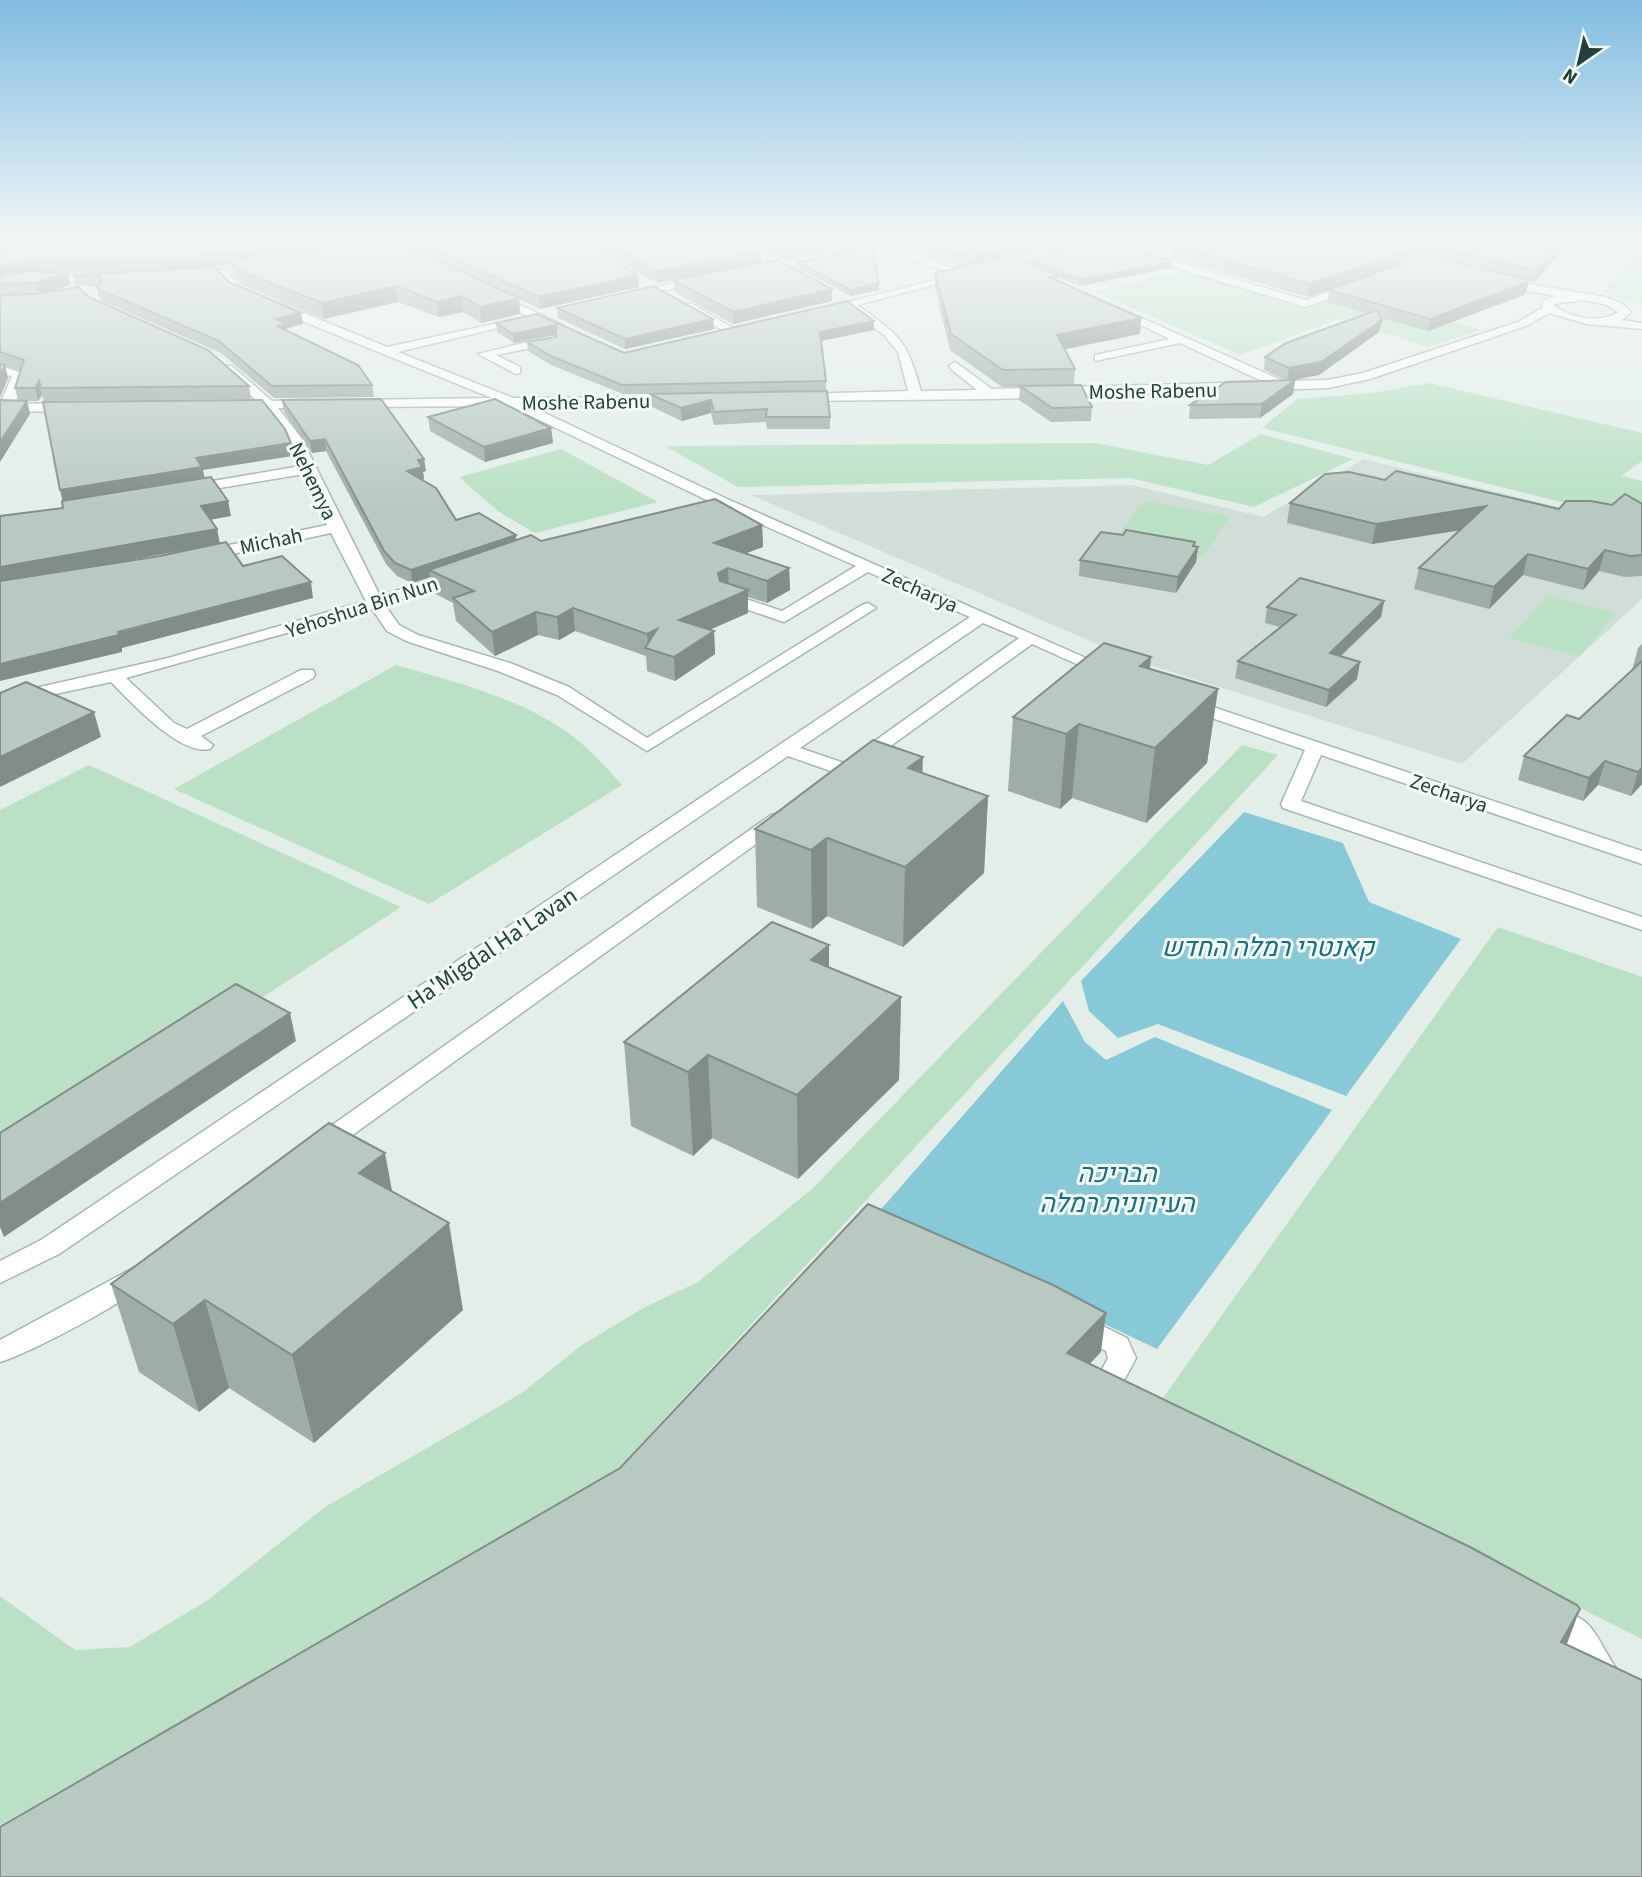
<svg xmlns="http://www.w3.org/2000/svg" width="1642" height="1877" font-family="'Source Sans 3',Heebo,sans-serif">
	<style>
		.built { fill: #d1ded8 }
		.green { fill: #bae1c5 }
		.water { fill: #87c9d7 }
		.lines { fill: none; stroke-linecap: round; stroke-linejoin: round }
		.minor-casing { stroke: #a5b7b1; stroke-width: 3 }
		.minor { fill: #fff; fill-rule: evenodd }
		.wall { fill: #9eada7; fill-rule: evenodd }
		.shaded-wall { fill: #818d88 }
		.building { fill: #b8c9c2; stroke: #818d88; stroke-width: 2 }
		.labels { text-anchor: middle; stroke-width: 6; stroke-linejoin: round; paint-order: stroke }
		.far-street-label { font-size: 21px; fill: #214139; stroke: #f4faf7 }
		.street-label { font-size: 24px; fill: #214139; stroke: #f4faf7 }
		.water-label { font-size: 26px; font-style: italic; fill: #156e83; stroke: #f4faf7 }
	</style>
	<rect width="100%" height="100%" fill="#e3eee9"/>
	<path class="built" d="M1364 459 1642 528V599L1462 764 1137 661 751 495 1133 485 1263 517Z"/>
	<g class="green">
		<path d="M1642 245V305L1603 292Z"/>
		<path d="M1183 271 1306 309 1351 292 1481 330 1427 347 1342 318 1240 355 1095 292Z"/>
		<path d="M1429 383 1642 433V461L1621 476 1642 481V522L1262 428 1297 399 1372 393Z"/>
		<path d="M1261 434 1353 459 1254 507 1130 478 738 487 665 446 1096 443 1208 465Z"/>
		<path d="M561 449 658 502 535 533 498 511 459 477Z"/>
		<path d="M1144 501 1230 516 1203 556 1114 540Z"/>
		<path d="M1548 595 1616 613 1579 657 1509 638Z"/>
		<path d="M396 665C451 681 509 695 558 726 583 741 603 764 622 785L429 904 174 789Z"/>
		<path d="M1242 745 1278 755 611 1476 0 1825V1596L75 1650 130 1647 208 1600 325 1507 522 1393 582 1345 643 1308 698 1282 813 1188Z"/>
		<path d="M89 765 401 907 0 1168V810Z"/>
		<path d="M1498 927 1642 977V1639L1163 1398Z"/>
	</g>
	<g class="water">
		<path d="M1244 812 1343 843 1369 902 1461 939 1346 1096 1158 1024 1118 1038 1089 1011 1081 981Z"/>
		<path d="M1063 1001 1085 1042 1106 1060 1155 1037 1332 1110 1157 1349 876 1215Z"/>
	</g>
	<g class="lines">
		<g class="minor-casing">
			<g id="minor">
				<path d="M1080 242H1097L1003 270 994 268Z"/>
				<path d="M1331 242H1349L1442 267 1437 270Z"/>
				<path d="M881 243 972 275 857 305C901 337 906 338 921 391L977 390 951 369 949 366 955 362 992 389 1264 382 1180 343 1095 361V355L1170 339 1113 312V308L1117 307 1283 381 1328 380 1363 373 1518 322 1542 308 1543 301 1554 296 1495 284V280L1499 279 1606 297 1623 304 1631 312 1622 320 1642 323V329L1587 324 1549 313 1526 326 1370 379 1328 388 992 399 796 401V395L800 394 908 391 898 352 884 335 846 308 822 313 816 310 956 275 880 249 756 271 751 268ZM1584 300 1607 305 1618 312C1601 324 1567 318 1553 304Z"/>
				<path d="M1146 253 1306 300 1351 284 1361 286 1306 307 1142 258V254Z"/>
				<path d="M217 270H225L240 287 387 347 526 317V321L398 352 513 398 682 397V403L677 404 530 406 725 498 1115 671 1113 675H1101L1032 644 867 763H855L852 759 855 755 1019 638 983 623 800 748 853 766 855 770 853 774H839L788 756 59 1254 0 1283V1261L41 1240 970 617 868 572 784 622 722 601 720 598 728 593 782 611 856 566 715 504 510 406 351 407 350 404 356 400 492 398 253 301 232 291 216 272Z"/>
				<path d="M44 273 102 278 107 281 102 284 44 279 0 286V280Z"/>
				<path d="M700 277 705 280 704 282 632 297 626 294Z"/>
				<path d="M494 293 561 324 563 326 553 328 490 298 488 296Z"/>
				<path d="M684 304H692L738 331 728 333 684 308Z"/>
				<path d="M552 336 556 337V343L496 355 520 367V373L516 374 478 354Z"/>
				<path d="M0 366 25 374 15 404 71 403 77 407 71 411 0 412V404L12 376 0 374Z"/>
				<path d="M224 366H232L272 401 309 400 315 404 309 408H278L302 439 380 596 457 571 465 576 385 605 399 625 418 635 510 663 569 687 647 738 862 605 868 603 876 608 647 751 557 695 498 671 406 641 387 631 372 609 126 678 174 723 187 729 301 670H313L315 674 313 678 201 736 213 745 210 749C180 756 131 702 111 682L0 706V696L168 658 366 601 331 533 205 560 197 555 205 550 327 525 304 474 189 493 182 489 189 485 301 466 289 440 265 408H232V402L257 401 224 372Z"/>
				<path d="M1189 699 1642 851V864L1321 755 1301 801 1642 917V930L1283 808 1281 804 1305 750 1183 708 1180 704Z"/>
				<path d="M778 813 785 815 788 819 785 823 329 1152H311L308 1146 311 1140 771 815Z"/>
				<path d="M137 1266 146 1269 150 1276C138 1298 27 1354 0 1362V1340Z"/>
				<path d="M1080 1315 1127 1338 1136 1358 1121 1386 1129 1396 1125 1404C1111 1408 1098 1404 1091 1391L1108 1358 1106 1351 1070 1332 1067 1325 1070 1318Z"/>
				<path d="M1549 1604C1561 1608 1574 1614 1584 1621 1603 1635 1613 1680 1642 1693V1724C1595 1706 1592 1682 1565 1645 1556 1632 1540 1633 1533 1618L1538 1608Z"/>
			</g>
		</g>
		<use href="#minor" class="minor"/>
	</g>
	<g class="wall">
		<path d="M0 242 403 243 404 246 418 252 417 242 448 244 638 275 639 287 540 309 519 299 520 314 481 323 463 312 439 317 398 302 324 319 242 285 233 275 231 264 205 267 229 282 303 324 287 328 288 332 372 385 374 397 274 398 221 353 102 301 98 296 96 287 75 285 73 275 107 273H65H68L70 285 48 292 89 297 249 386 251 399 44 401 42 395 38 401H27L30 414 18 401 15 388 21 371 5 366 8 378 0 397Z"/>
		<path d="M583 242H743L761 251V263L832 301 733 324 674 292 673 280 657 283Z"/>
		<path d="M746 242H870L781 259Z"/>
		<path d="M923 242H1070L1016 256 1031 263V259L1172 262 1171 268 1079 286 1058 277 1057 280 1141 318 1140 334 1065 349 1075 369 1074 385 1092 407 1091 421 1051 422 1019 400 1020 387H1002L950 350 935 288V273L961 267 927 256Z"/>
		<path d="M1123 242H1335L1349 246 1351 245 1352 242H1569L1534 283 1529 281 1526 292 1524 295 1428 331 1381 318 1379 332 1319 375 1293 380H1295L1293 394 1260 418 1189 419 1190 405 1286 380 1264 370 1265 357 1367 314 1327 302 1329 290 1339 286 1308 297 1171 257 1172 245 1174 244 1151 250ZM1409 253 1414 255 1413 260 1408 261Z"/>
		<path d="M798 262 879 283V290L850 296 798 268Z"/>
		<path d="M557 308 713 319 714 329 625 349 558 318Z"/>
		<path d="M537 314 624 353 874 321V330L821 341 826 381V391L830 417V429H767L766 422 714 425 711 413 682 421 650 406 649 394H623L551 365 528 351 527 342 556 337V335L514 343 497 332 496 323Z"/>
		<path d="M282 400 426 471 423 472 424 479 421 480 456 520 516 540 541 541 762 525 763 547 745 553 789 568 790 590 767 603 748 597V613L710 629 714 631 715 654 675 681 647 671 646 656 575 631 559 640 538 635 495 656 456 621 453 603 432 592 430 577 412 583 397 576 386 564 326 451 312 453 284 412Z"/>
		<path d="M428 417 551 428 553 443 485 462 430 431Z"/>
		<path d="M1385 480 1559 509 1642 504V576L1625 577 1599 571 1583 590 1523 575 1489 609 1414 589 1419 568 1460 530 1372 544 1287 523 1290 503Z"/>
		<path d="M1195 546 1198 547 1196 562 1176 593 1079 576 1080 560Z"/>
		<path d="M1384 601 1381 617 1341 656 1357 679 1326 707 1235 678 1238 661 1280 627 1265 623 1267 607Z"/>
		<path d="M1642 644V784L1631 796 1598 785 1583 801 1518 780 1524 756 1579 719 1632 670 1638 648Z"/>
		<path d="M1151 657 1150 669 1218 689 1207 763 1146 823 1072 798 1060 809 1008 791 1013 717Z"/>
		<path d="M923 773 988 796 984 873 903 947 827 916 812 929 757 907 755 829Z"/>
		<path d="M829 967 901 997 899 1080 798 1179 712 1138 693 1156 631 1126 624 1042Z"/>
		<path d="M392 1192 463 1310 314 1443 229 1388 199 1412 139 1372 111 1284Z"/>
	</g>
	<g class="shaded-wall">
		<path d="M316 242H412L234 264 230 260 231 264 165 272 162 261Z"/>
		<path d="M811 242H870L781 259V248Z"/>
		<path d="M1025 242H1070L967 269 968 257Z"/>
		<path d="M1152 242H1182L1151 250Z"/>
		<path d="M1561 242H1569L1534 283 1537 270Z"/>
		<path d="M761 251V263L657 283V271Z"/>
		<path d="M1409 251 1407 263 1308 297 1309 284Z"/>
		<path d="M38 261 41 273 0 277V265Z"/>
		<path d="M1172 262 1171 268 1079 286V280Z"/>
		<path d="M68 273 70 285 39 295 36 283Z"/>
		<path d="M638 275 639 287 540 309 539 297Z"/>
		<path d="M1529 280 1526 292 1524 295 1428 331 1430 319Z"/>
		<path d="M879 283V290L850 296V290Z"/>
		<path d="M396 286 398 302 324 319 322 303Z"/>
		<path d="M832 289V301L733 324V312Z"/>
		<path d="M461 296 463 312 439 317 437 302Z"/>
		<path d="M519 298 520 314 481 323 480 307Z"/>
		<path d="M301 313 303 324 287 328 289 336 279 338 276 319Z"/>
		<path d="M1141 318 1140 334 1056 351 1057 335Z"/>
		<path d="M713 319 714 329 625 349V339Z"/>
		<path d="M1382 320 1379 332 1319 375 1287 381 1289 368Z"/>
		<path d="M874 321V330L820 341V332Z"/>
		<path d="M556 325 557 334 514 343 513 334Z"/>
		<path d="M5 365 8 378 0 397V376Z"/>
		<path d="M1295 380 1293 394 1260 418 1262 404Z"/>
		<path d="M39 381 42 395 38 401 35 388Z"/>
		<path d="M711 400V413L682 421 681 408Z"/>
		<path d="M27 401 30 414 0 462V442Z"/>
		<path d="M551 428 553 443 485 462 484 447Z"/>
		<path d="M325 439 326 451 312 453 310 441Z"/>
		<path d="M291 443 293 456 203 470 205 479 63 503 60 490 196 458Z"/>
		<path d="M424 459 426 471 423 472 424 479 408 483 407 471 418 460Z"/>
		<path d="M228 501 231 516 204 521 201 506Z"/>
		<path d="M1486 506 1481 527 1372 544 1376 524Z"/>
		<path d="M762 525 763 547 715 565 714 543Z"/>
		<path d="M217 529 220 544 0 583V567Z"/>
		<path d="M516 535 517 548 429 570 430 577 412 583 411 570Z"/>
		<path d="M1195 542 1194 552 1198 547 1196 562 1176 593 1178 577Z"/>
		<path d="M1605 550 1599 571 1583 590 1588 569Z"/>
		<path d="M1528 554 1523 575 1489 609 1494 587Z"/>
		<path d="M728 568 729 591 719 596 718 573Z"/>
		<path d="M789 568 790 590 767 603V581Z"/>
		<path d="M311 582 313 598 122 648V652L0 681V664Z"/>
		<path d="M748 590V613L680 643 679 620Z"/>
		<path d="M1384 601 1381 617 1327 669 1330 653Z"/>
		<path d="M573 608 575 631 559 640 557 617Z"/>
		<path d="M536 612 538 635 495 656 492 632Z"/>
		<path d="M657 629 648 648 647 634Z"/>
		<path d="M714 631 715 654 675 681 674 657Z"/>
		<path d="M1151 657 1143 729 1140 666Z"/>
		<path d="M1360 662 1357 679 1326 707 1329 690Z"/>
		<path d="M1218 689 1207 763 1146 823 1155 748Z"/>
		<path d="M94 712 101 737 0 787V757Z"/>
		<path d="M1079 724 1072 798 1060 809 1066 734Z"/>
		<path d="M923 757 920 833 908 768Z"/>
		<path d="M1605 761 1598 785 1583 801 1589 778Z"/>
		<path d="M1642 768V784L1631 796 1638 772Z"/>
		<path d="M988 796 984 873 903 947 905 867Z"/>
		<path d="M827 838V916L812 929 811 850Z"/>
		<path d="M829 945V1026L811 960Z"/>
		<path d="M901 997 899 1080 798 1179 797 1095Z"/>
		<path d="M290 1013 296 1041 4 1237 0 1227V1203Z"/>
		<path d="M708 1055 712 1138 693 1156 688 1072Z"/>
		<path d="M385 1153 401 1239 359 1173Z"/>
		<path d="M449 1223 463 1310 314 1443 292 1355Z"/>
		<path d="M205 1300 229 1388 199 1412 173 1324Z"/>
		<path d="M1106 1313 1101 1352 1063 1392 1067 1353Z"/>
		<path d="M1580 1609 1565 1649 1561 1642Z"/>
	</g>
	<g class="building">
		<path d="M0 242H316L162 261H38L0 265Z"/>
		<path d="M385 242H403L404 246 519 298 480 307 461 296 437 302 396 286 322 303 239 270 230 260Z"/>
		<path d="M417 242H446L448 244 459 242H579L638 275 539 297Z"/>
		<path d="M603 242H743L761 251 657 271Z"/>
		<path d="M770 242H811L781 248Z"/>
		<path d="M927 242H1025L968 257 927 243Z"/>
		<path d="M1087 242H1108L1172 262 1079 280 1031 259Z"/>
		<path d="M1181 242H1335L1349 246 1357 242H1372L1409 251 1309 284 1172 245Z"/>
		<path d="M1415 242H1561L1537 270Z"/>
		<path d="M872 247 879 283 850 290 798 262Z"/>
		<path d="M1414 253 1529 280 1527 282 1430 319 1329 290 1413 260Z"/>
		<path d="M1013 255 1058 275 1049 277 1141 318 1057 335 1075 369 1003 370 951 334 935 273Z"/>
		<path d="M777 260 832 289 733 312 673 280Z"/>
		<path d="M215 267 229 282 301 313 276 319 287 324 277 326 358 365 372 385 272 386 219 341 100 290 96 285 101 284 100 276 73 275Z"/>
		<path d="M32 271 68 273 36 283 0 284V276Z"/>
		<path d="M653 286 713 319 625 339 557 308Z"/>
		<path d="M78 287 89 297 208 350 249 386 41 388 39 381 35 388H15L24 360 0 352V295L37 294Z"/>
		<path d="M847 301 874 321 820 332 826 381 622 385 551 356 527 342 556 337V325L513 334 496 323 537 314 624 353Z"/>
		<path d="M1377 310 1382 320 1321 362 1289 368 1265 357 1286 343Z"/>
		<path d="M0 364 5 365 0 376Z"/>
		<path d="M1295 380 1262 404 1190 405 1226 382Z"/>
		<path d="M1081 385 1092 407 1052 408 1020 386Z"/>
		<path d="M827 391 830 417H766L767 409 714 412 711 400 681 408 649 394Z"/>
		<path d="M381 399 424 459 418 460 422 467 407 471 436 488 456 520 479 513 516 535 411 570 395 563 384 551 325 439 310 441 282 400Z"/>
		<path d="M495 399 551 428 484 447 428 417Z"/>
		<path d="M0 400 27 401 0 442Z"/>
		<path d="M262 400 285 429 291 443 196 458 202 467 60 490 43 402Z"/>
		<path d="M1396 471 1559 509 1566 501H1591L1612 505 1625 494 1642 504V555L1630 556 1605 550 1588 569 1528 554 1494 587 1419 568 1486 506 1376 524 1290 503 1325 474 1349 472 1385 480Z"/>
		<path d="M211 477 228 501 201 506 217 529 0 567V516L63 508 62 501Z"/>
		<path d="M715 499 762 525 714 543 789 568 767 581 728 568 718 573 720 581 748 590 679 620 714 631 674 657 645 648 657 629 647 634 573 608 557 617 536 612 492 632 453 598 474 591 429 570 531 535 541 541Z"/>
		<path d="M1126 530 1195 542 1193 546 1198 547 1178 577 1080 560 1101 532 1123 535Z"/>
		<path d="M226 542 243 566 282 556 311 582 118 632 119 635 0 664V581L160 556Z"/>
		<path d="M1300 578 1384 601 1330 653 1360 662 1329 690 1238 661 1296 615 1267 607Z"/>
		<path d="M1104 643 1151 657 1140 666 1218 689 1155 748 1079 724 1066 734 1013 717Z"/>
		<path d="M1642 661V768L1638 772 1605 761 1589 778 1524 756 1567 715 1579 719Z"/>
		<path d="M26 682 94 712 0 757V693Z"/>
		<path d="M873 740 923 757 908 768 988 796 905 867 827 838 811 850 755 829Z"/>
		<path d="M772 922 829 945 811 960 901 997 797 1095 708 1055 688 1072 624 1042Z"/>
		<path d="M236 984 290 1013 0 1203V1133Z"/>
		<path d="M329 1123 385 1153 359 1173 449 1223 292 1355 205 1300 173 1324 111 1284Z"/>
		<path d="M868 1204 1053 1285 1106 1313 1067 1353 1470 1547 1577 1605 1580 1609 1561 1642 1642 1680V1877H0V1827L620 1468Z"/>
	</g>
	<linearGradient id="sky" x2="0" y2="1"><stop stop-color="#81bce1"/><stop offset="0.48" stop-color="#f2f7f5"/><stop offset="1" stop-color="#f2f7f5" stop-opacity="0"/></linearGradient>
	<rect width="1642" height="505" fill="url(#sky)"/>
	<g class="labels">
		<g class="far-street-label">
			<text transform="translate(1153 391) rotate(-1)" y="7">Moshe Rabenu</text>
			<text transform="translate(586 402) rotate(-1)" y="7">Moshe Rabenu</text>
			<text transform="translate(313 481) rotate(64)" y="7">Nehemya</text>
			<text transform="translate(271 541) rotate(-12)" y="7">Michah</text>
			<text transform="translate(920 590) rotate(24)" y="7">Zecharya</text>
			<text transform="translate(362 607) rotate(-18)" y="7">Yehoshua Bin Nun</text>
			<text transform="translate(1449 793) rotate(19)" y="7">Zecharya</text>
		</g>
		<g class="street-label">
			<text transform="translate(492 948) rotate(-34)" y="8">Ha'Migdal Ha'Lavan</text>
		</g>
		<g class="water-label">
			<text x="1268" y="956">קאנטרי רמלה החדש</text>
			<text x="1117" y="1182">הבריכה<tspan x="1117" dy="30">העירונית רמלה</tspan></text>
		</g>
	</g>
	<g transform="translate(1579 63) rotate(214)" stroke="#f4faf7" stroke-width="5" paint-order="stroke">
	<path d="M0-5L12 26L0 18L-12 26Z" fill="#214139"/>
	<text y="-10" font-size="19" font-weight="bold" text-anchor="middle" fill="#214139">N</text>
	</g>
</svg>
